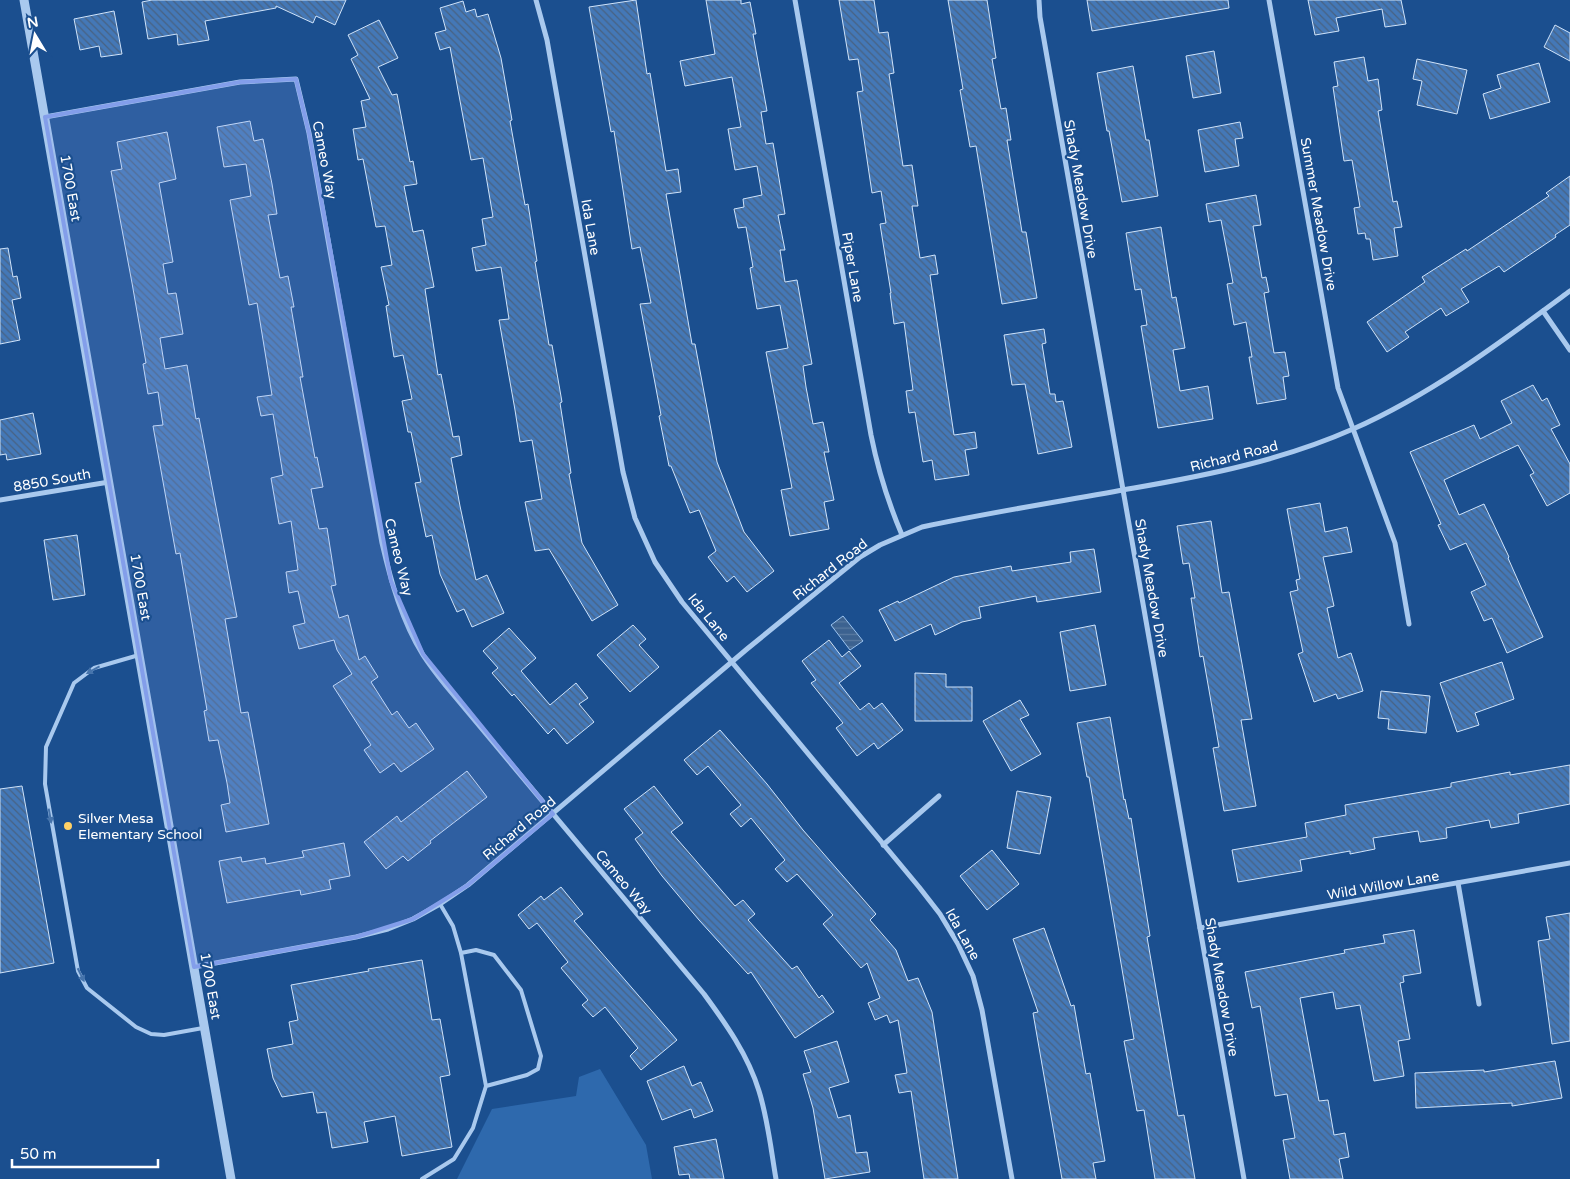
<svg xmlns="http://www.w3.org/2000/svg" width="1570" height="1179" font-family="'Varela Round',sans-serif">
	<style>
		.grass { fill: #2e69ad }
		.water { fill: url(#water-rules); stroke: #9cc4f0 }
		.building { fill: url(#building-back-hatch); stroke: #cfe3fa }
		.lines { fill: none; stroke-linecap: round; stroke-linejoin: round }
		.service { stroke: #a9c9ee; stroke-width: 4 }
		.minor { stroke: #a9c9ee; stroke-width: 5 }
		.tertiary { stroke: #a9c9ee; stroke-width: 9 }
		.oneway { fill: #4674ac }
		.marked { fill: #839eea; fill-opacity: 0.2; stroke: #839eea; stroke-width: 4; stroke-linejoin: round }
		.poi-dot { fill: #ffd166; stroke: #1b4f8f; stroke-width: 2 }
		.labels { text-anchor: middle; stroke-width: 4.5; stroke-linejoin: round; paint-order: stroke }
		.street-label { font-size: 14px; fill: #fff; stroke: #1b4f8f }
		.poi-label { font-size: 14px; fill: #fff; stroke: #1b4f8f; text-anchor: start }
	</style>
	<defs>
		<pattern id="water-rules" width="6" height="5" patternUnits="userSpaceOnUse" patternTransform="scale(1.25)"><rect width="6" height="5" fill="#3c6290"/><path d="M0 2.5h6" fill="none" stroke="#597aa1"/></pattern>
		<pattern id="building-back-hatch" width="6" height="6" patternUnits="userSpaceOnUse" patternTransform="scale(1.25)"><rect width="6" height="6" fill="#4478b7"/><path d="M-1 5l2 2M0 0l6 6M5-1l2 2" fill="none" stroke="#486282"/></pattern>
	</defs>
	<rect width="100%" height="100%" fill="#1b4f8f"/>
	<path class="grass" d="M600 1069 646 1145 652 1179H457L492 1109 576 1096 579 1077Z"/>
	<path class="water" d="M843 616 863 641 850 650 831 625Z"/>
	<g class="building">
		<path d="M152 0H346L335 25 316 16 313 23 276 6V8L205 21 209 40 178 45 177 34 148 39 142 2Z"/>
		<path d="M636 0 647 74 650 73 666 171 678 169 681 192 666 194 692 344H695L717 462 744 532 774 571 747 592 734 576 727 582 708 557 716 551 699 510 690 513 671 466H669L659 416 661 415 640 304 651 303 640 247 632 249 614 131 611 132 589 7Z"/>
		<path d="M706 0H741V4L750 2 756 34H753L767 111 761 112 766 144 773 143 785 214 778 215 785 250H780L785 282 797 280 812 364 803 366 806 387 813 424 823 422 829 452H824L834 500 824 502 829 529 790 536 781 490 792 488 766 352 788 348 780 305 757 309 750 268 753 267 746 227 738 228 734 209 744 207 743 199 762 195 757 166 735 170 728 129 741 127 732 77 685 86 680 61 715 54Z"/>
		<path d="M839 0H874L879 33 888 32 894 73 889 74 903 166 912 165 918 206H912L920 258 935 255 938 274 930 275 954 435 975 432 977 448 965 450 969 475 935 480 932 460 923 462 915 412 909 413 906 391 913 390 904 322 894 324 890 293H891L880 224 886 223 881 191 872 193 857 92 863 91 858 59 849 60Z"/>
		<path d="M948 0H987L996 58 992 59 1001 109 1006 108 1011 140H1007L1022 232H1026L1037 298 1002 304 976 146 970 147 960 90 963 89Z"/>
		<path d="M1087 0H1228L1229 8 1092 31Z"/>
		<path d="M1308 0H1401L1406 24 1385 27 1382 9 1336 18 1339 31 1315 35Z"/>
		<path d="M463 1 466 12 475 9 477 17 488 14 501 58 512 120 510 121 525 205 528 204 537 261 535 262 549 345H552L562 402 560 403 571 473 569 474 582 543 618 605 592 621 549 549 535 551 525 502 542 499 532 440 520 442 515 410 499 320 509 319 501 267 476 271 472 248 486 245 482 219 493 217 483 158 471 160 450 47 440 50 435 33 446 30 440 8Z"/>
		<path d="M114 11 122 54 101 57 99 46 80 50 74 19Z"/>
		<path d="M379 20 398 58 378 67 392 95 397 94 410 162 413 161 417 184 404 186 413 232 423 230 434 287 425 289 438 375 441 374 453 437 459 436 462 455 451 458 460 506 476 580 487 575 504 613 472 627 464 609 457 612 440 574 432 535 426 537 415 483 421 482 411 432H408L402 401 412 399 403 355 394 357 386 306 389 305 381 267 392 265 385 226 376 227 363 159 358 160 353 129 366 127 361 101 370 99 351 59 358 55 348 35Z"/>
		<path d="M1555 25 1570 33V61L1544 47Z"/>
		<path d="M1214 51 1221 93 1193 98 1186 56Z"/>
		<path d="M1364 57 1368 81 1378 79 1382 110 1378 111 1393 202 1397 201 1402 227 1394 228 1398 256 1373 260 1370 239H1366L1365 233 1358 234 1354 208 1360 207 1352 160 1344 161 1333 87 1338 86 1334 62Z"/>
		<path d="M1417 59 1467 70 1457 114 1417 105 1422 81 1413 79Z"/>
		<path d="M1539 63 1550 102 1490 119 1483 94 1501 88 1497 75Z"/>
		<path d="M1133 66 1146 140H1149L1158 196 1122 202 1109 131H1107L1097 73Z"/>
		<path d="M250 121 254 141 263 139 272 184 277 214 268 215 280 278 288 276 294 307H291L303 377H300L315 458 317 457 323 487 311 489 319 529 327 528 336 585 331 586 339 618 348 615 359 660 365 656 378 677 371 682 392 715 397 711 409 728 416 723 434 749 401 772 394 763 380 773 364 750 371 745 333 686 352 674 337 650 334 640 299 649 293 626 305 623 298 591 289 593 286 572 298 570 291 521 279 524 271 478 283 475 273 414 261 416 257 397 272 395 257 303 249 305 230 200 251 196 246 164 224 167 217 127Z"/>
		<path d="M1240 122 1243 138 1235 139 1239 166 1205 172 1198 130Z"/>
		<path d="M167 132 176 179 159 183 173 262 163 264 168 294 176 293 183 334 160 338 165 369 187 365 196 419 199 418 237 617 225 619 241 713 248 712 269 824 226 832 221 805 230 803 227 783 218 740 209 741 204 711 207 710 180 553 176 554 153 426 163 425 158 392 148 394 143 364 146 363 132 283 111 171 122 169 117 142Z"/>
		<path d="M1570 176V225L1555 235 1556 237 1504 272 1499 266 1461 289 1469 302 1446 316 1441 308 1405 332 1409 337 1387 352 1367 322 1425 282 1422 277 1466 249 1467 251 1549 196 1546 193Z"/>
		<path d="M1256 195 1261 225 1253 226 1262 278 1266 277 1269 292 1264 293 1274 353 1285 352 1289 376 1283 377 1286 399 1257 404 1249 357H1252L1246 322 1234 325 1227 284 1233 283 1221 220 1209 222 1206 204Z"/>
		<path d="M1161 227 1172 298 1176 297 1185 348 1173 350 1180 391 1208 386 1213 419 1158 428 1141 326 1147 325 1141 289 1135 290 1126 233Z"/>
		<path d="M8 248 13 277 17 276 21 298 12 300 20 340 0 344V249Z"/>
		<path d="M1044 329 1046 343 1042 344 1050 394H1055L1056 402 1063 401 1072 447 1038 454 1025 384 1012 385 1004 335Z"/>
		<path d="M1533 385 1542 401 1547 398 1560 425 1551 429 1570 464V493L1547 506 1530 475 1534 473 1518 445 1444 480 1459 515 1484 504 1509 557 1508 558 1543 637 1507 653 1492 618 1484 621 1471 592 1486 585 1466 543 1450 550 1438 525 1441 524 1410 452 1474 425 1480 439 1512 423 1501 401Z"/>
		<path d="M33 413 41 454 7 460 6 454 0 455V420Z"/>
		<path d="M1320 503 1325 532 1347 527 1352 552 1323 557 1334 606 1327 608 1338 658 1351 653 1363 691 1338 699 1336 694 1314 702 1298 654 1303 652 1290 592 1298 590 1296 580 1300 579 1287 509Z"/>
		<path d="M1211 521 1222 593 1229 592 1252 719 1241 720 1256 806 1224 811 1213 748 1219 747 1203 656 1200 657 1191 598H1195L1189 563 1183 564 1177 526Z"/>
		<path d="M77 535 85 595 53 600 44 540Z"/>
		<path d="M1094 549 1101 592 1037 602 1036 596 979 607 981 618 962 622 935 635 931 624 895 641 879 610 898 601 899 603 954 577 1011 566 1012 571 1071 562 1070 552Z"/>
		<path d="M633 625 646 639 639 645 659 667 630 692 597 655Z"/>
		<path d="M1095 625 1106 685 1070 691 1060 632Z"/>
		<path d="M509 628 536 658 521 671 550 705 576 683 588 698 579 704 594 722 567 744 554 728 548 734 514 694 512 696 492 673 498 668 483 651Z"/>
		<path d="M829 640 842 657 849 651 861 666 839 683 860 710 869 703 874 709 882 703 903 730 878 749 874 743 857 756 836 728 843 723 811 683 816 680 802 661Z"/>
		<path d="M1502 662 1514 699 1475 713 1479 725 1457 732 1440 683Z"/>
		<path d="M915 673 946 674V687H972V721H915Z"/>
		<path d="M1381 691 1430 696 1426 733 1388 729 1389 719 1378 718Z"/>
		<path d="M1020 700 1029 715 1020 719 1041 754 1011 771 983 721Z"/>
		<path d="M1110 717 1124 800 1125 799 1129 819 1131 818 1150 936 1147 937 1178 1116 1184 1115 1195 1179H1155L1144 1110 1137 1111 1124 1041 1134 1039 1089 777H1087L1077 723Z"/>
		<path d="M720 730 767 784 803 830 876 914 870 920 896 950 908 981 918 978 932 1012 958 1179H924L911 1091 899 1093 895 1075 907 1073 898 1020 890 1023 887 1015 875 1020 868 1003 880 998 867 963 861 968 823 924 833 915 797 874 787 882 775 869 785 860 751 818 741 827 730 814 741 805 708 766 697 775 684 760Z"/>
		<path d="M1570 765V804L1518 814 1519 823 1491 828 1489 820 1446 828 1447 838 1420 842 1418 831 1373 838 1375 849 1350 854V851L1300 860 1302 871 1238 882 1232 850 1307 837 1305 823 1346 815 1345 805 1451 787V783L1510 772V775Z"/>
		<path d="M467 771 487 797 430 841 431 843 408 861 403 856 386 869 364 842 397 816 401 822Z"/>
		<path d="M22 786 54 963 0 973V789Z"/>
		<path d="M654 786 683 823 671 832 735 906 743 900 755 914 748 920 792 969 797 966 819 998 822 995 834 1012 795 1038 751 972 748 974 699 920 662 876 635 839 643 833 624 809Z"/>
		<path d="M1017 791 1051 797 1040 854 1007 848Z"/>
		<path d="M344 843 350 876 329 880 331 889 301 895 300 890 227 903 219 861 241 857 242 862 265 858 266 864 304 857 302 851Z"/>
		<path d="M992 850 1019 884 987 910 960 876Z"/>
		<path d="M561 887 583 914 574 921 677 1040 641 1070 630 1056 638 1048 605 1007 593 1017 582 1005 588 1000 561 968 568 962 537 923 529 929 518 915 541 896 544 900Z"/>
		<path d="M1570 913V1041L1552 1044 1538 941 1550 939 1546 917Z"/>
		<path d="M1044 928 1071 1006 1074 1005 1086 1074 1090 1073 1105 1161 1093 1163 1096 1179H1062L1033 1013 1038 1012 1013 939Z"/>
		<path d="M1414 930 1421 973 1403 976 1404 982 1400 983 1410 1039 1398 1041 1404 1076 1374 1081 1360 1005 1336 1009 1333 992 1300 998 1319 1101 1328 1100 1334 1135 1345 1133 1349 1157 1339 1159 1343 1179H1290L1283 1140 1295 1138 1287 1094 1275 1096 1260 1006 1252 1008 1245 972 1345 953 1344 950 1385 943 1383 935Z"/>
		<path d="M422 960 432 1020 440 1019 450 1075 440 1077 452 1147 402 1156 395 1116 364 1122 368 1142 332 1148 326 1112 317 1113 313 1092 282 1097 273 1078 267 1049 293 1044 289 1022 298 1020 291 985 369 971 368 969Z"/>
		<path d="M837 1041 849 1082 829 1088 838 1118 850 1115 856 1153 867 1152 870 1172 825 1179 813 1108 803 1074 811 1072 804 1051Z"/>
		<path d="M1555 1061 1562 1098 1512 1106V1103L1416 1108 1415 1073 1484 1070V1072Z"/>
		<path d="M684 1066 692 1086 701 1082 713 1111 694 1118 691 1109 662 1120 647 1081Z"/>
		<path d="M716 1139 724 1179H690L689 1174 679 1175 674 1147Z"/>
	</g>
	<g class="lines">
		<g class="service">
			<path d="M139 655 94 668 74 683 46 747 45 784 78 971 87 988 136 1027 151 1034 164 1035 203 1028"/>
			<path d="M440 904 453 926 461 953"/>
			<path d="M422 1179 454 1159 473 1128 486 1086 461 953 476 950 494 955 521 990 541 1056 538 1069 527 1075 486 1086"/>
		</g>
		<g class="minor">
			<path d="M536 0 547 40 623 472 635 518 655 562 682 602 919 887 940 914 958 944 973 976 982 1010 1012 1179"/>
			<path d="M795 0 871 435C878 470 888 502 902 535"/>
			<path d="M1039 0 1040 17 1244 1179"/>
			<path d="M1269 0 1338 388 1395 543 1409 624"/>
			<path d="M45 117 240 82 296 79 309 133 382 543C391 582 402 621 423 655 430 666 438 676 446 686L704 994C726 1024 748 1055 759 1091 768 1120 771 1150 776 1179"/>
			<path d="M1543 311 1570 350"/>
			<path d="M0 500 109 482"/>
			<path d="M883 845 939 796"/>
			<path d="M1458 883 1479 1004"/>
			<path d="M1200 928 1570 863"/>
			<path d="M194 967 356 937 388 929 413 919 440 904 468 885 747 649 860 557 880 545 922 527C992 512 1063 501 1134 488 1209 475 1283 460 1353 429 1432 394 1501 342 1570 291"/>
		</g>
		<path class="tertiary" d="M24 0 231 1179"/>
	</g>
	<defs><path id="oneway-solid" d="M-6-.8H1V-3.2L6.5 0L1 3.2V.8H-6Z" transform="scale(1.25)"/></defs>
	<g class="oneway">
		<use href="#oneway-solid" transform="translate(93 670) rotate(151)"/>
		<use href="#oneway-solid" transform="translate(50 816) rotate(80)"/>
		<use href="#oneway-solid" transform="translate(81 975) rotate(64)"/>
	</g>
	<path class="marked" d="M296 79 309 133 391 581 423 654 553 814 468 885 413 919 356 937 194 967 45 117 240 82Z"/>
	<circle class="poi-dot" cx="68" cy="826" r="5"/>
	<g class="labels">
		<g class="street-label">
			<text transform="translate(325 160) rotate(79)" y="5">Cameo Way</text>
			<text transform="translate(71 188) rotate(80)" y="5">1700 East</text>
			<text transform="translate(1081 189) rotate(80)" y="5">Shady Meadow Drive</text>
			<text transform="translate(1319 214) rotate(80)" y="5">Summer Meadow Drive</text>
			<text transform="translate(591 227) rotate(80)" y="5">Ida Lane</text>
			<text transform="translate(853 267) rotate(80)" y="5">Piper Lane</text>
			<text transform="translate(1234 456) rotate(-14)" y="5">Richard Road</text>
			<text transform="translate(52 480) rotate(-10)" y="5">8850 South</text>
			<text transform="translate(399 557) rotate(76)" y="5">Cameo Way</text>
			<text transform="translate(830 569) rotate(-38)" y="5">Richard Road</text>
			<text transform="translate(141 587) rotate(80)" y="5">1700 East</text>
			<text transform="translate(1152 588) rotate(80)" y="5">Shady Meadow Drive</text>
			<text transform="translate(709 617) rotate(51)" y="5">Ida Lane</text>
			<text transform="translate(519 828) rotate(-40)" y="5">Richard Road</text>
			<text transform="translate(624 882) rotate(50)" y="5">Cameo Way</text>
			<text transform="translate(1383 885) rotate(-10)" y="5">Wild Willow Lane</text>
			<text transform="translate(963 934) rotate(61)" y="5">Ida Lane</text>
			<text transform="translate(211 986) rotate(80)" y="5">1700 East</text>
			<text transform="translate(1222 987) rotate(80)" y="5">Shady Meadow Drive</text>
		</g>
		<g class="poi-label">
			<text x="78" y="823">Silver Mesa<tspan x="78" dy="16">Elementary School</tspan></text>
		</g>
	</g>
	<g transform="translate(35 35) rotate(350)" stroke="#1b4f8f" stroke-width="4" paint-order="stroke">
	<path d="M0-4L9 19L0 12L-9 19Z" fill="#ffffff"/>
	<text y="-8" font-size="14" font-weight="bold" text-anchor="middle" fill="#ffffff">N</text>
	</g>
	<path d="M12 1159v8h146v-8" fill="none" stroke="#ffffff" stroke-width="2.5"/>
	<text x="20" y="1159" font-size="15" fill="#ffffff" stroke="#1b4f8f" stroke-width="4" paint-order="stroke">50 m</text>
</svg>
